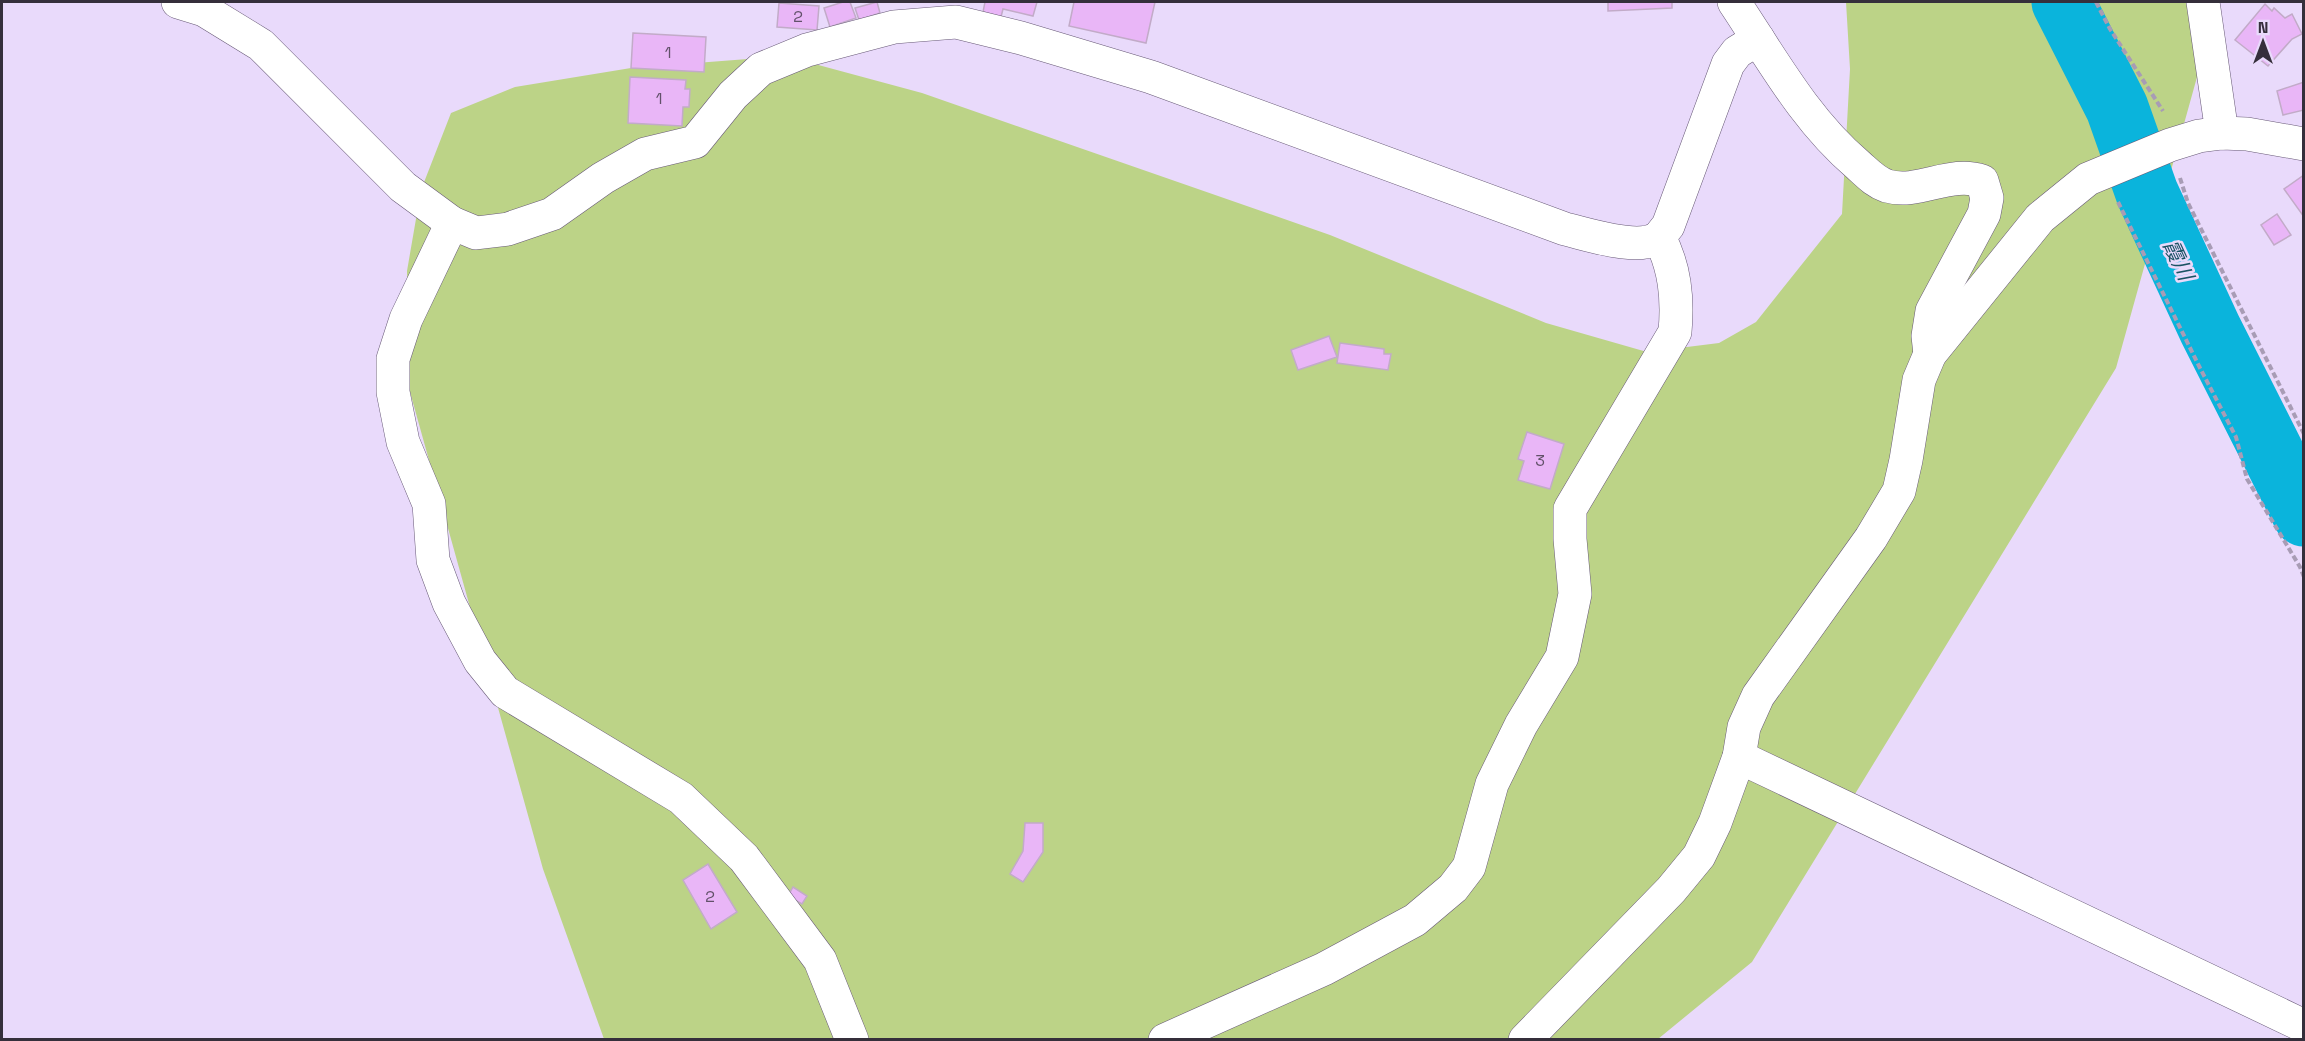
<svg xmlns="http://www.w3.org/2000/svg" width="2305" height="1041" font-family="'Space Grotesk','Noto Sans JP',sans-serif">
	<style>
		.green { fill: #bcd387 }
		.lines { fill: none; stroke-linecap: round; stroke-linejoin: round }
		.river { stroke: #0ab4dc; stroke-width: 63 }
		.building { fill: #e9b6f7; stroke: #c2abc8; stroke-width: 1.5 }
		.street-casing { stroke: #685a77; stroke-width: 34 }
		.path { stroke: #a89cb5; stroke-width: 4; stroke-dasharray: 6 3; stroke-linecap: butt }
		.street { stroke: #fff; stroke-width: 33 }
		.labels { text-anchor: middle; stroke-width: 5; stroke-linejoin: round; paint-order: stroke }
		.number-label { font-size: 16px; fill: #62516a }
		.water-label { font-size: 21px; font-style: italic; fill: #1a5364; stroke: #e9dafb }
	</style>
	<rect width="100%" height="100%" fill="#e9dafb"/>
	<path class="green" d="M1846 2H2209L2204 52 2116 368 1752 962 1658 1039H604L543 869 410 392 407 271 421 190 451 113 515 87 631 68 785 56 922 93 1330 235 1546 323 1647 352 1719 343 1756 322 1842 214 1850 69Z"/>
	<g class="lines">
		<path class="river" d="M2063 2 2117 108 2147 193 2210 329 2304 515"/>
	</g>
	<g class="building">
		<path d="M843 2H850L856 18 830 27 824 8Z"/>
		<path d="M877 2 880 13 859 20 855 8Z"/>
		<path d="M985 2H1037L1033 16 1003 9 1001 17 983 12Z"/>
		<path d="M1074 2H1155L1146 43 1069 26Z"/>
		<path d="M1608 2H1672V8L1608 11Z"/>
		<path d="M779 3 819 6 817 30 777 27Z"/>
		<path d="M2265 4 2272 11 2274 8 2285 18 2292 14 2302 34 2292 39 2268 66 2235 40Z"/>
		<path d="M633 33 706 37 704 72 631 68Z"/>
		<path d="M630 77 686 80 685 89H690L689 107H683L682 126 628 123Z"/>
		<path d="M2304 82V110L2283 115 2277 91Z"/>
		<path d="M2304 175V217L2284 189Z"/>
		<path d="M2277 214 2291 235 2274 245 2261 225Z"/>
		<path d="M1329 336 1337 357 1298 370 1291 350Z"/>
		<path d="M1340 343 1384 349V354H1391L1388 370 1337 363Z"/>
		<path d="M1527 432 1564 444 1550 489 1518 480 1524 461 1518 459Z"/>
		<path d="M1025 823H1043V852L1023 882 1010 874 1023 851Z"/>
		<path d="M708 864 737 912 711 929 683 880Z"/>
		<path d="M793 887 807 896 802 904 788 896Z"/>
	</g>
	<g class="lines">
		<g class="street-casing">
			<g id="street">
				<path d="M178 2 204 10 261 45 403 187 452 223 476 233 508 229 552 214 603 178 645 154 695 142 733 95 761 69 807 50 894 27 956 22 1021 38 1151 77 1565 229C1587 234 1639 252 1659 237 1662 234 1665 229 1668 226L1728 64 1737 52 1758 39"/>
				<path d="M1734 2C1772 59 1805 120 1858 165 1867 173 1875 182 1887 186 1919 195 1950 170 1982 181L1987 198 1984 214 1932 311 1928 336 1930 354"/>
				<path d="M2203 2 2222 133"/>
				<path d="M452 223 406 319 393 359V392L403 442 429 504 433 560 449 603 480 661 505 692 681 798 744 858 820 960 852 1040"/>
				<path d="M1739 757 2304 1026"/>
				<path d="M1165 1040 1324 969 1415 920 1453 888 1469 867 1492 784 1521 725 1562 657 1575 594 1570 539V509L1675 332C1678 298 1675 267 1659 237"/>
				<path d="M1525 1040 1671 890 1699 856 1715 823 1739 757 1744 727 1758 696 1871 538 1899 491 1906 460 1919 380 1930 354 2040 218 2088 179 2170 145 2199 136 2222 133 2247 134 2304 144"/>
			</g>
		</g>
		<g class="path">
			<path d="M2096 2 2110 29 2163 111"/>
			<path d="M2180 178 2188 203 2304 434"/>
			<path d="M2118 202 2200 368 2236 437 2247 479 2300 567 2304 577"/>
		</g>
		<use href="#street" class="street"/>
	</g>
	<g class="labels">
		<g class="number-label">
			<text x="798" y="22">2</text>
			<text x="668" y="58">1</text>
			<text x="659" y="104">1</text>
			<text x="1540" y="466">3</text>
			<text x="710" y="902">2</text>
		</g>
		<g class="water-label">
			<text transform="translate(2178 260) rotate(65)" y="7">霞川</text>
		</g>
	</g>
	<rect width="2305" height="1041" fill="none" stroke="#352f3b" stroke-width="6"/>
	<g transform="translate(2263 42)" stroke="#e9dafb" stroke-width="4.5" paint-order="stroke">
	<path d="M0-4.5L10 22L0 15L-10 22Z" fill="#352f3b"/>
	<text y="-9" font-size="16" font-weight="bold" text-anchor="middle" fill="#352f3b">N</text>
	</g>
</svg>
